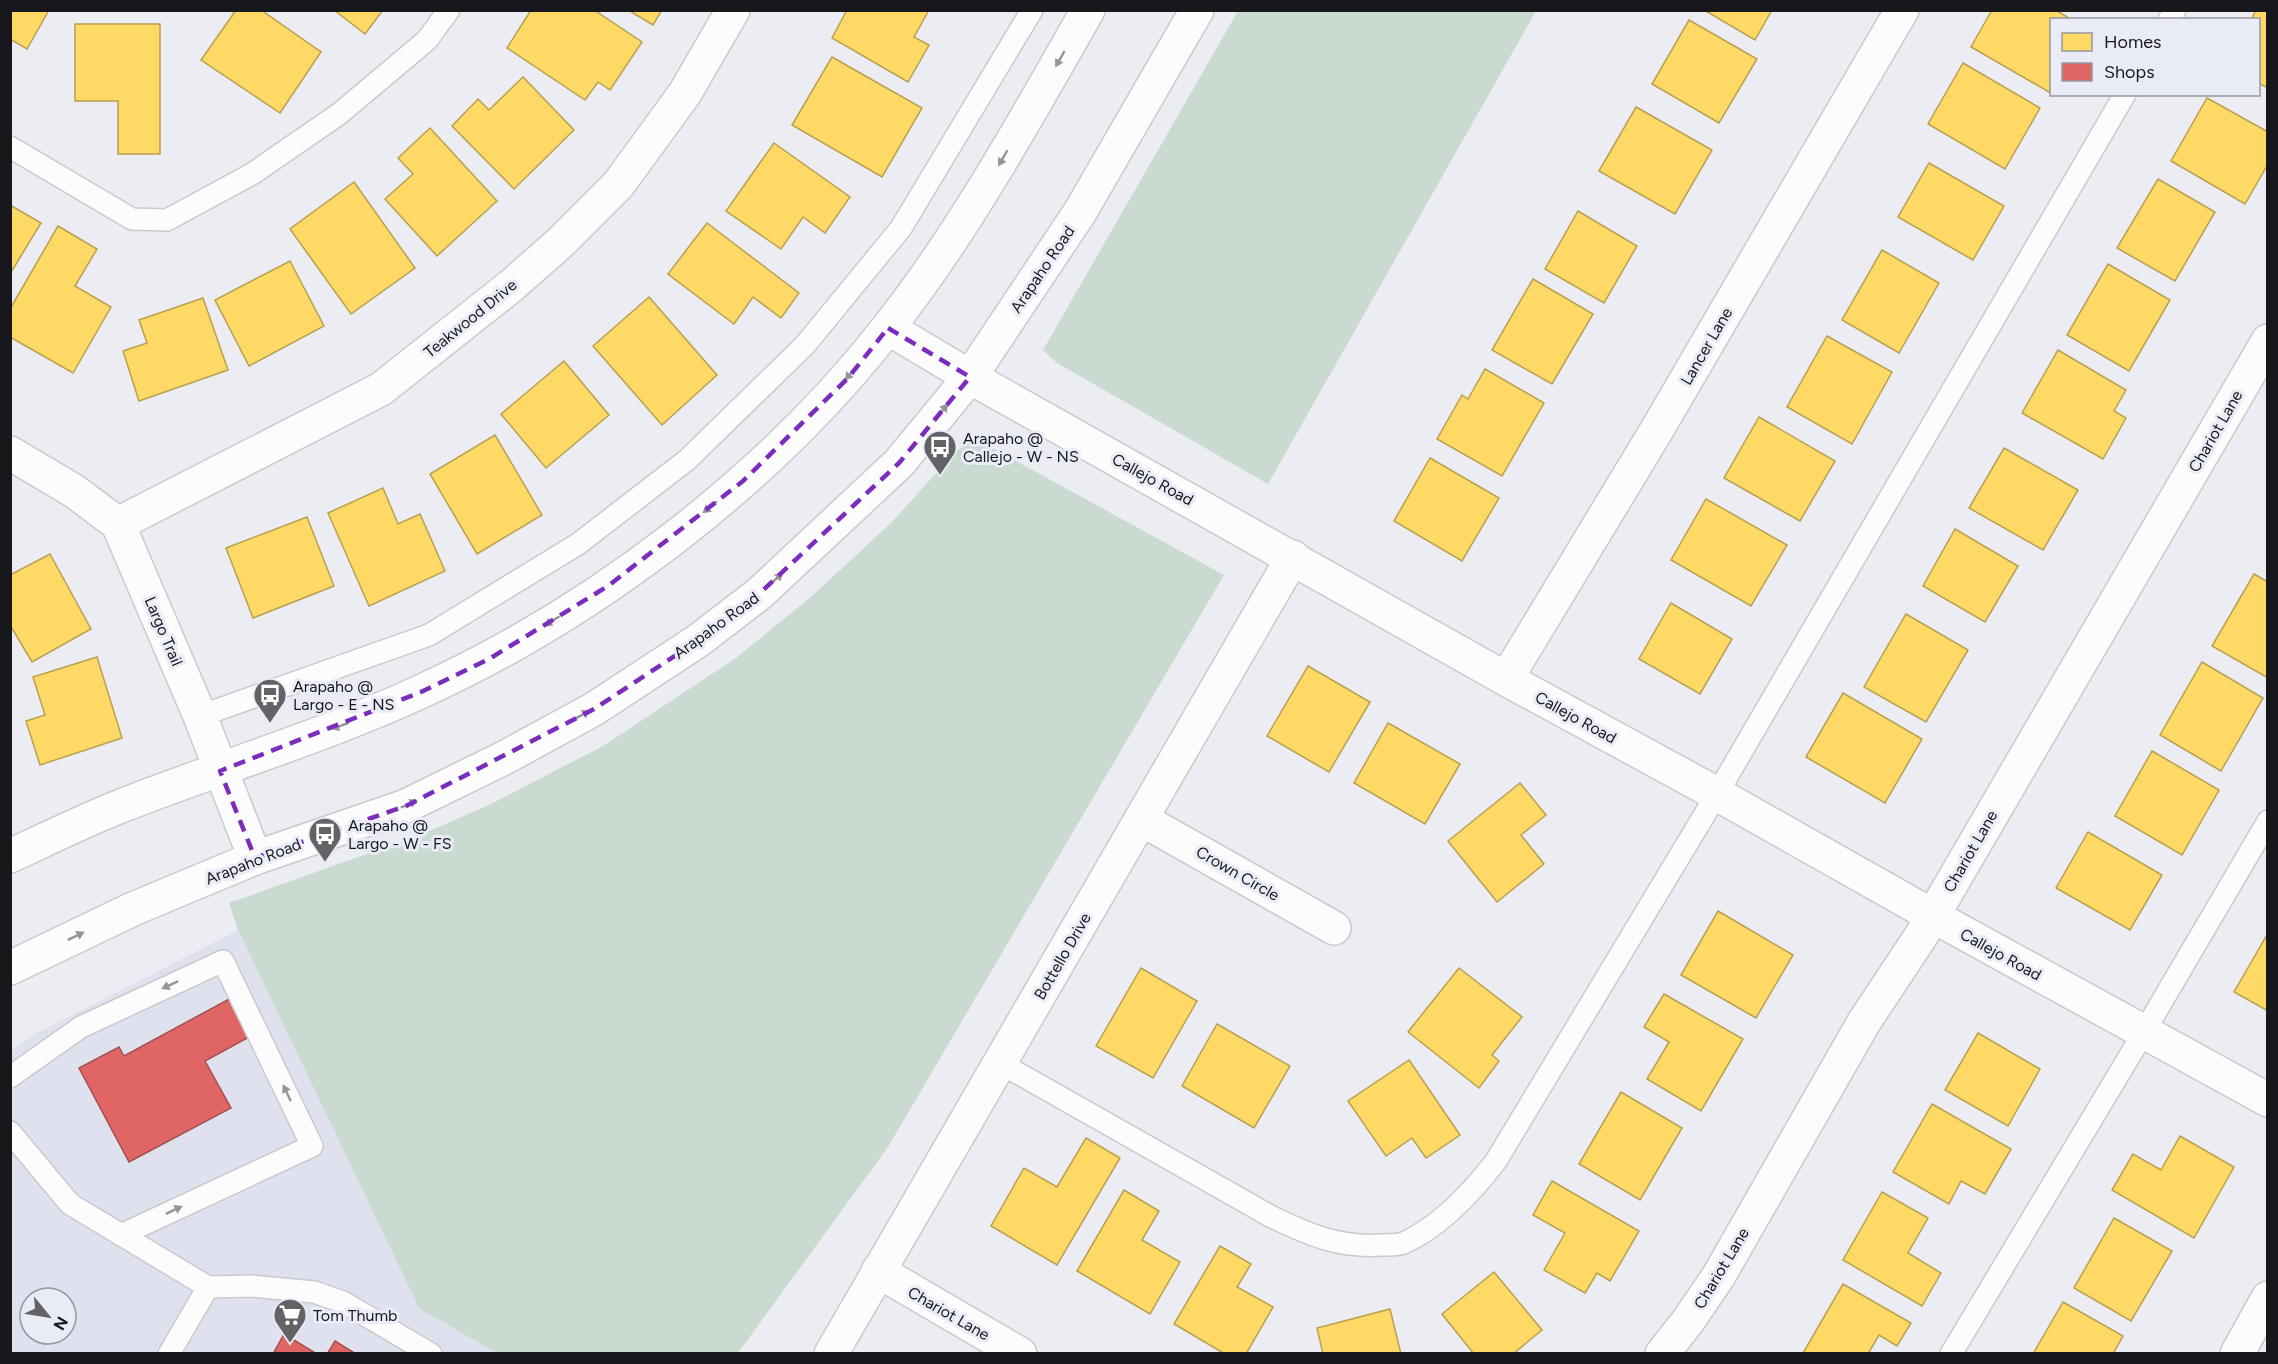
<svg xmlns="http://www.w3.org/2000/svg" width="2278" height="1364" font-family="Figtree,sans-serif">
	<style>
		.built { fill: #dfe2ee; fill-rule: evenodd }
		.green { fill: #cadad0 }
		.homes { fill: #ffd966; stroke: #b99f50; stroke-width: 1.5 }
		.shops { fill: #e06666; stroke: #a44f50; stroke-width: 1.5 }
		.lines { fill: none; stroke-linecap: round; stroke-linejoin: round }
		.lane-casing { stroke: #c9cace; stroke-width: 24 }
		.street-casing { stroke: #c9cace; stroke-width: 36 }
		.secondary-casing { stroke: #c9cace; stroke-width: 36 }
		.lane { stroke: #fcfcfd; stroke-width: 21 }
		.street { stroke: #fcfcfd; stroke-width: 33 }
		.secondary { stroke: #fcfcfd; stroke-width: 33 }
		.oneway { fill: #959597 }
		.marked { fill: none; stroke: #7b2cbf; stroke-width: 4.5; stroke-dasharray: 12 8; stroke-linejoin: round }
		.labels { text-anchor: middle; stroke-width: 6; stroke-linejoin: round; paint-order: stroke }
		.street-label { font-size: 16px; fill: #17181b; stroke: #e9ecf6 }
		.poi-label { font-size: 16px; fill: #17181b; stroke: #e9ecf6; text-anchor: start }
	</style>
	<rect width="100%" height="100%" fill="#ecedf3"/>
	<path class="built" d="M238 930 419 1308 496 1353H11L10 1052 35 1034ZM30 1298H66V1334H30Z"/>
	<g class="green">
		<path d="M1238 11H1536L1268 484 1057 363 1043 350Z"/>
		<path d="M976 439 1224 575 888 1147 738 1353H496L419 1308 238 930 229 903 423 834 491 804 603 746 736 658 812 596 892 522 955 452Z"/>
	</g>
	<g class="homes">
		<path d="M10 10H49L27 49 10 39Z"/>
		<path d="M236 10H261L321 52 280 113 201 60Z"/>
		<path d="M334 10H383L365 34Z"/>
		<path d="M531 10H594L642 42 610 90 598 82 585 100 507 48Z"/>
		<path d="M628 10H662L653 25Z"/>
		<path d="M847 10H929L914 37 929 45 908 82 832 38Z"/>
		<path d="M1704 10H1772L1755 40Z"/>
		<path d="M1992 10H2056L2072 20H2052V89L2049 92 1971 47Z"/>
		<path d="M2256 10H2268V88L2258 83V20H2251Z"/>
		<path d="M1689 20 1757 59 1719 123 1652 84Z"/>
		<path d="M75 24H160V154H118V101H75Z"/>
		<path d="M832 57 922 108 882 177 792 125Z"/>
		<path d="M1963 63 2040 108 2005 169 1928 124Z"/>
		<path d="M523 77 574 130 514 189 452 126 478 99 489 110Z"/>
		<path d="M2207 98 2268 132V164L2245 204 2171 161Z"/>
		<path d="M1636 107 1712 150 1675 214 1599 171Z"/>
		<path d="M430 128 497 201 437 256 385 199 413 174 398 158Z"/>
		<path d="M774 143 850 197 825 233 803 217 781 249 726 211Z"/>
		<path d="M1929 163 2004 206 1973 260 1898 217Z"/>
		<path d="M2158 179 2215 212 2175 281 2117 248Z"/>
		<path d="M354 182 415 268 351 314 290 229Z"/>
		<path d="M10 205 41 223 10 274Z"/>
		<path d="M1578 211 1637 246 1604 303 1545 269Z"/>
		<path d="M707 223 799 293 781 318 753 297 734 324 668 274Z"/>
		<path d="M58 226 97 249 75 286 111 307 73 373 10 337V309Z"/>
		<path d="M1882 250 1939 283 1899 353 1842 320Z"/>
		<path d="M290 261 324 326 249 366 215 300Z"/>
		<path d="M2108 264 2170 300 2129 371 2067 335Z"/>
		<path d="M1533 279 1593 314 1552 384 1492 350Z"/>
		<path d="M649 297 717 375 662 425 593 346Z"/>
		<path d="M203 298 228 370 139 401 123 351 147 343 139 320Z"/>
		<path d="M1827 336 1892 372 1852 444 1787 407Z"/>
		<path d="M2058 350 2126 390 2114 411 2126 418 2103 459 2022 413Z"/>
		<path d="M564 361 609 415 546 468 501 414Z"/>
		<path d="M1485 369 1544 403 1502 476 1437 439 1462 395 1468 399Z"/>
		<path d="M1759 417 1835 461 1800 521 1724 478Z"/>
		<path d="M495 435 542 515 477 554 430 474Z"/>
		<path d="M2004 448 2078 490 2043 550 1969 508Z"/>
		<path d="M1430 458 1499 498 1462 561 1394 521Z"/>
		<path d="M383 488 398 524 420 514 445 571 369 606 328 513Z"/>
		<path d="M1706 499 1787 545 1751 606 1671 560Z"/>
		<path d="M307 517 334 586 253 618 226 548Z"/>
		<path d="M1955 529 2018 566 1985 622 1923 586Z"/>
		<path d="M50 554 91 629 32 662 10 625V575Z"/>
		<path d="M2254 574 2268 582V678L2212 646Z"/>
		<path d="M1671 603 1732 639 1700 694 1639 659Z"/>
		<path d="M1906 614 1968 650 1926 722 1864 687Z"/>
		<path d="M97 657 122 738 40 765 26 721 45 715 33 677Z"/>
		<path d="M2202 662 2263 698 2221 771 2160 735Z"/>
		<path d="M1308 666 1370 702 1329 772 1267 736Z"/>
		<path d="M1843 693 1922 739 1885 803 1806 757Z"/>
		<path d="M1388 723 1460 764 1425 824 1354 783Z"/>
		<path d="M2152 751 2219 790 2182 855 2115 816Z"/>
		<path d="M1520 783 1546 815 1521 835 1544 864 1497 902 1448 841Z"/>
		<path d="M2088 832 2162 875 2130 930 2056 888Z"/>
		<path d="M1718 911 1793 955 1756 1018 1681 975Z"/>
		<path d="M2268 933V1011L2234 992Z"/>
		<path d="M1141 968 1197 1001 1153 1078 1096 1046Z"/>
		<path d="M1459 968 1522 1017 1492 1055 1499 1061 1479 1088 1408 1032Z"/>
		<path d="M1664 994 1743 1039 1701 1111 1647 1079 1669 1042 1644 1027Z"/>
		<path d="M1217 1024 1290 1066 1254 1128 1182 1086Z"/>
		<path d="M1978 1033 2040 1069 2008 1126 1945 1090Z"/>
		<path d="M1409 1060 1460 1135 1426 1158 1412 1138 1386 1156 1348 1101Z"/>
		<path d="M1621 1092 1682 1128 1640 1200 1579 1164Z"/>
		<path d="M1932 1104 2011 1149 1985 1194 1961 1181 1949 1204 1893 1172Z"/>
		<path d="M2180 1136 2234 1167 2194 1238 2112 1190 2133 1154 2161 1170Z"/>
		<path d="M1086 1138 1120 1158 1057 1265 991 1226 1024 1168 1057 1187Z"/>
		<path d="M1552 1181 1639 1231 1610 1281 1597 1273 1585 1293 1544 1270 1565 1233 1533 1215Z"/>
		<path d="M1124 1190 1159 1211 1142 1240 1180 1262 1150 1314 1077 1271Z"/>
		<path d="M1882 1192 1928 1218 1908 1253 1941 1273 1922 1306 1843 1260Z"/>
		<path d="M2114 1218 2172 1251 2131 1321 2074 1288Z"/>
		<path d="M1220 1246 1251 1264 1237 1287 1273 1307 1246 1354H1225L1174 1324Z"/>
		<path d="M1494 1272 1542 1330 1513 1354H1474L1442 1314Z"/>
		<path d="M1843 1284 1911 1323 1897 1346 1879 1335 1868 1354 1803 1353Z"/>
		<path d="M2063 1302 2123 1336 2113 1354H2033Z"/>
		<path d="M1390 1309 1401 1354H1323L1317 1328Z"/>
	</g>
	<g class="shops">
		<path d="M231 998 251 1036 205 1061 231 1108 129 1162 79 1068 119 1047 124 1056Z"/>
		<path d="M284 1334 317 1354H273Z"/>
		<path d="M335 1341 356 1354H327Z"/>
	</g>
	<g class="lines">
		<g class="lane-casing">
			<g id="lane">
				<path d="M2169 20 2175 10"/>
				<path d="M10 147 132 219 167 220 252 174 339 114 427 40 449 10"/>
				<path d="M200 716 429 635 578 544 687 460 805 345 901 228 1032 10"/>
				<path d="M1000 1063 1272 1217C1310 1235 1339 1248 1382 1245 1389 1245 1398 1245 1404 1243 1440 1226 1473 1191 1496 1161L1717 794 2125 94"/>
				<path d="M10 1077 81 1027 223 961 312 1146 121 1235"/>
				<path d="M10 1132 70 1204 208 1287 252 1286 314 1292 343 1302 431 1354"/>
				<path d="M169 1354 208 1287"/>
				<path d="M1951 1354 2144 1032 2268 821"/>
			</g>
		</g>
		<g class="street-casing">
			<g id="street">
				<path d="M10 453 74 491 118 524 200 716 255 858"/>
				<path d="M118 524 381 389 511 286 562 241 618 185 685 93 733 10"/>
				<path d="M1506 679 1655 433 1902 10"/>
				<path d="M1141 819 1334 928"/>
				<path d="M878 1271 1020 1354"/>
				<path d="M831 1354 1293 557"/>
				<path d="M1662 1354 1688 1321 1718 1277 1864 1022 1921 936 2268 341"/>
				<path d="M2237 1354 2268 1298"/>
			</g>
		</g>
		<g class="secondary-casing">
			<g id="secondary">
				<path d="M888 328 970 377 1506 679 1717 794 1933 916 2268 1100"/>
				<path d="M10 856C47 839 83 821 121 806 220 767 322 737 420 692 594 613 769 480 887 329 965 230 1025 120 1088 10"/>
				<path d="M10 968 133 909 255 858 406 806 504 758 594 709 699 640 760 593 899 463 970 377 1080 212 1197 10"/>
			</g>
		</g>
		<use href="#lane" class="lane"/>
		<use href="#street" class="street"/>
		<use href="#secondary" class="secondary"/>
	</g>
	<defs><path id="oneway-solid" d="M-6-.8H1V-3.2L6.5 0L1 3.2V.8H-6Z" transform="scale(1.5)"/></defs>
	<g class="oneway">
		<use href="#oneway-solid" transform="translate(1060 59) rotate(120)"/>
		<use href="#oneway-solid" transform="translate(1003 158) rotate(120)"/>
		<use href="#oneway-solid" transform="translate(851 373) rotate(130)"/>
		<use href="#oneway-solid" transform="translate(942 411) rotate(-50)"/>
		<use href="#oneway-solid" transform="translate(710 507) rotate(141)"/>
		<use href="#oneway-solid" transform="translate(776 579) rotate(-42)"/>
		<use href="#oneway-solid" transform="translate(552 621) rotate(148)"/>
		<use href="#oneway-solid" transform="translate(582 715) rotate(-29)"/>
		<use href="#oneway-solid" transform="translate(340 726) rotate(160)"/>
		<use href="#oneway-solid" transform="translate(409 804) rotate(-24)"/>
		<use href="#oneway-solid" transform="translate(76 936) rotate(-26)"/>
		<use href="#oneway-solid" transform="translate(170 985) rotate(155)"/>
		<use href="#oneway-solid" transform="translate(287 1093) rotate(-115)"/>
		<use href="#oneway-solid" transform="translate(174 1210) rotate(-25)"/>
	</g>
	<path class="marked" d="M888 328 970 377 899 463 760 593 699 640 594 709 406 806 255 858 220 771 421 692 489 659 608 586 743 481 848 378Z"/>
	<defs>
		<g id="bus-pin" transform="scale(1.725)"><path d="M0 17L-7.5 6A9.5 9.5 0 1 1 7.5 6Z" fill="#626367" stroke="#e9ecf6"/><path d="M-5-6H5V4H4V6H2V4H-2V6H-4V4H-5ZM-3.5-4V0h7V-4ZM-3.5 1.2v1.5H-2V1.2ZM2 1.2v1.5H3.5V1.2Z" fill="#fff"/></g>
		<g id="supermarket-pin" transform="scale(1.725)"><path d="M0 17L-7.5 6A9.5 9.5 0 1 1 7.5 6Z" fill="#626367" stroke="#e9ecf6"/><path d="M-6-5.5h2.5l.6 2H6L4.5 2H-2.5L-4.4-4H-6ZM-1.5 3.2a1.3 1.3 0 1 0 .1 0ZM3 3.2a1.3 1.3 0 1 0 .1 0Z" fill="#fff"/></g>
	</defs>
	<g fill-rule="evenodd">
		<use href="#bus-pin" x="940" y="447"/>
		<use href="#bus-pin" x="270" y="695"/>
		<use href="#bus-pin" x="325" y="834"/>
		<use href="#supermarket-pin" x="290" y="1315"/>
	</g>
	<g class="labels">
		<g class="street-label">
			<text transform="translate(1042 269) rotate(-56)" y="6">Arapaho Road</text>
			<text transform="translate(470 318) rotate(-39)" y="6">Teakwood Drive</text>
			<text transform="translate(1706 346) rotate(-60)" y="6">Lancer Lane</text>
			<text transform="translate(2215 431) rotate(-60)" y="6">Chariot Lane</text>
			<text transform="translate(1153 479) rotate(29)" y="6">Callejo Road</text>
			<text transform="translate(716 625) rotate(-36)" y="6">Arapaho Road</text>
			<text transform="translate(164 631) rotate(67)" y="6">Largo Trail</text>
			<text transform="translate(1576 717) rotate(29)" y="6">Callejo Road</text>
			<text transform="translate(1970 851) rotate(-60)" y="6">Chariot Lane</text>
			<text transform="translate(253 861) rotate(-21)" y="6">Arapaho Road</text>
			<text transform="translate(1238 873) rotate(30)" y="6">Crown Circle</text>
			<text transform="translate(2001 954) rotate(29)" y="6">Callejo Road</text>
			<text transform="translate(1062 956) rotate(-60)" y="6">Bottello Drive</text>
			<text transform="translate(1721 1268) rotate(-59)" y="6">Chariot Lane</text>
			<text transform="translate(949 1313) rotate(30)" y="6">Chariot Lane</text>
		</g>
		<g class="poi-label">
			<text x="963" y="444">Arapaho @<tspan x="963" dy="18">Callejo - W - NS</tspan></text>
			<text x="293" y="692">Arapaho @<tspan x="293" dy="18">Largo - E - NS</tspan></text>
			<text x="348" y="831">Arapaho @<tspan x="348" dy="18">Largo - W - FS</tspan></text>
			<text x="313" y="1321">Tom Thumb</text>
		</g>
	</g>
	<rect width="2278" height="1364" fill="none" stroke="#17181b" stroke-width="24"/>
	<rect x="2050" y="18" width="210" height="78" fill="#e9ecf6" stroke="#95979e" stroke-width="1.5"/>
	<rect x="2062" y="33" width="30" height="18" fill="#ffd966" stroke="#95979e" stroke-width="1.5"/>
	<text x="2104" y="48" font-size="18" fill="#17181b">Homes</text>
	<rect x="2062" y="63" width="30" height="18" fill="#e06666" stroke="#95979e" stroke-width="1.5"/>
	<text x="2104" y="78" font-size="18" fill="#17181b">Shops</text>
	<g transform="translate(48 1316) rotate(120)"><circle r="28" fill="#e9ecf6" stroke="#95979e" stroke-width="1.5"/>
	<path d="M0-4.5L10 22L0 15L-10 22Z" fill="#626367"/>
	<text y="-9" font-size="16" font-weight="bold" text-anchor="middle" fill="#17181b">N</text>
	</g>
</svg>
